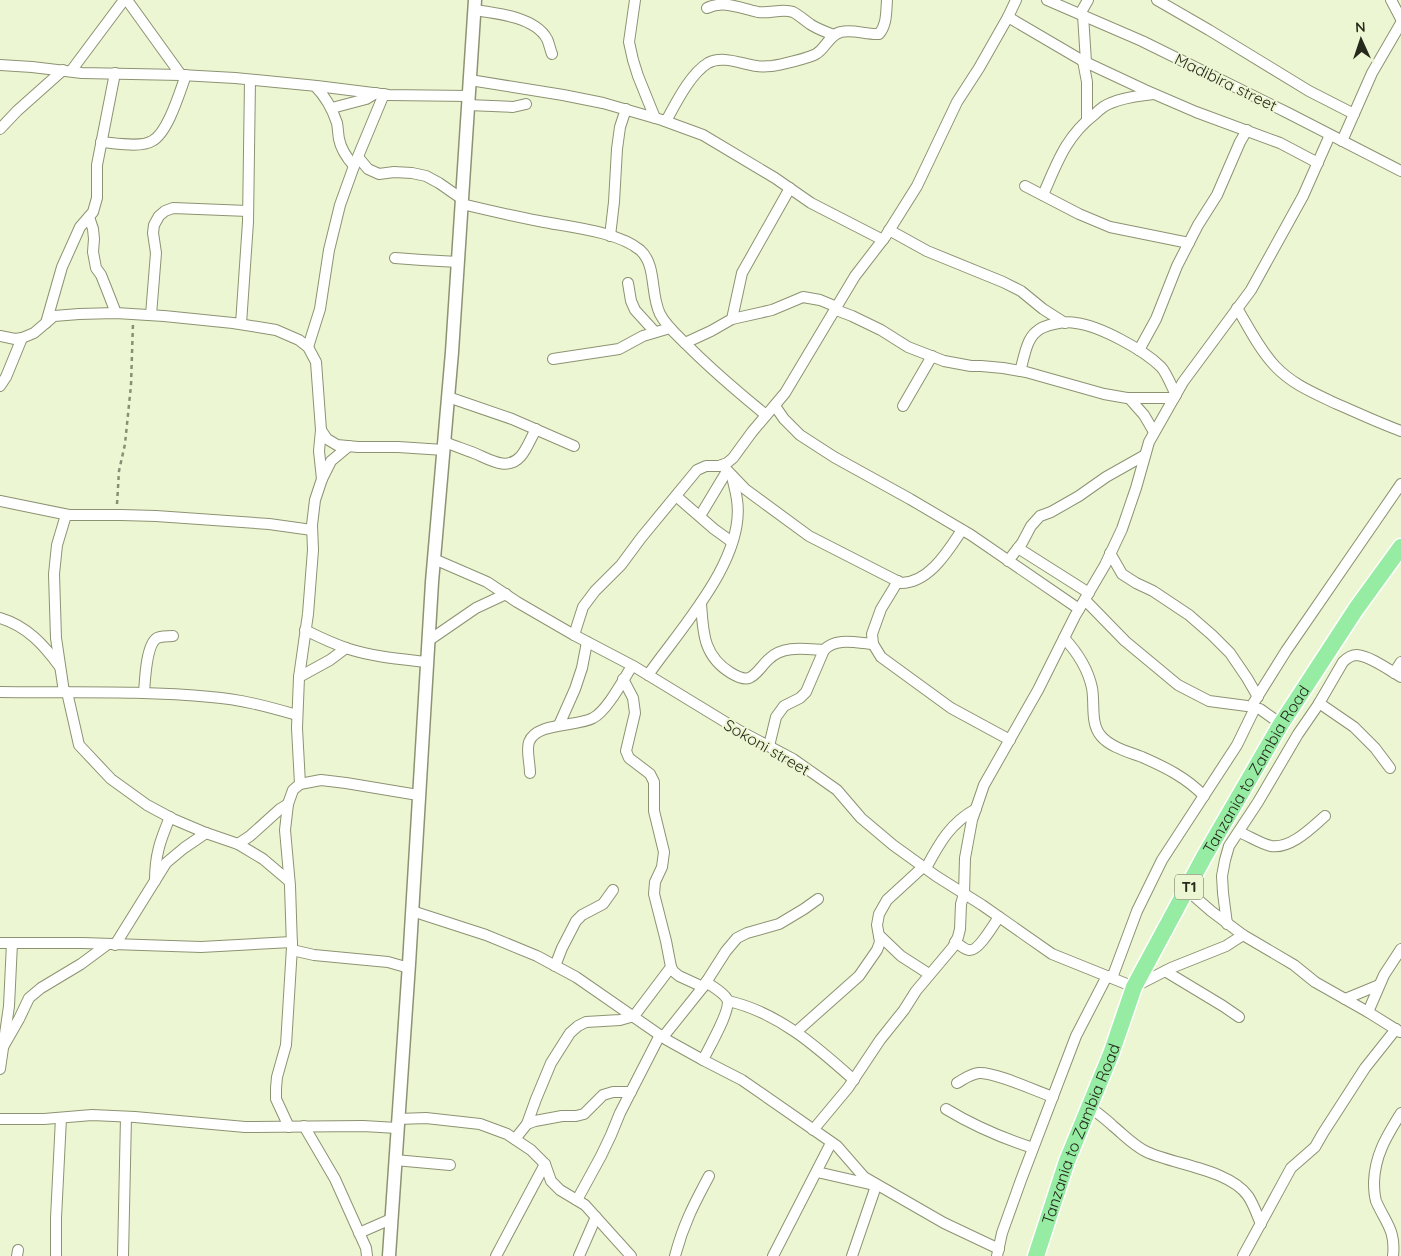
<svg xmlns="http://www.w3.org/2000/svg" width="1401" height="1256" font-family="Quicksand,sans-serif">
	<style>
		.lines { fill: none; stroke-linecap: round; stroke-linejoin: round }
		.minor-casing { stroke: #8c9372; stroke-width: 12 }
		.tertiary-casing { stroke: #8c9372; stroke-width: 15 }
		.trunk-casing { stroke: #fff; stroke-width: 19 }
		.path { stroke: #898f76; stroke-width: 2.5; stroke-dasharray: 4 4; stroke-linecap: butt }
		.minor { stroke: #fff; stroke-width: 10 }
		.tertiary { stroke: #fff; stroke-width: 12 }
		.trunk { stroke: #97eca4; stroke-width: 16 }
		.labels { text-anchor: middle; stroke-width: 4; stroke-linejoin: round; paint-order: stroke }
		.shield { fill: #edf6d2; stroke: #626652; stroke-width: 1 }
		.shield-label { font-size: 15px; font-weight: bold; fill: #26291b }
		.street-label { font-size: 16px; fill: #26291b; stroke: #edf6d2 }
	</style>
	<rect width="100%" height="100%" fill="#edf6d2"/>
	<g class="lines">
		<g class="minor-casing">
			<g id="minor">
				<path d="M127 0 181 75"/>
				<path d="M635 0 629 42 633 60 638 76 655 118"/>
				<path d="M1047 0 1142 41 1288 113 1401 171"/>
				<path d="M1157 0 1209 30 1309 91 1354 114"/>
				<path d="M1391 0 1401 19"/>
				<path d="M707 8C724 0 739 8 758 12 770 14 782 8 793 12 799 15 804 20 810 24 817 29 826 32 834 35"/>
				<path d="M474 10C496 13 535 17 547 39 549 43 550 49 552 54"/>
				<path d="M1080 14 1088 0"/>
				<path d="M1083 15 1086 62"/>
				<path d="M1008 17 1083 61 1145 90 1196 112 1280 143 1318 163"/>
				<path d="M1083 61 1087 82V120"/>
				<path d="M0 65 32 67 82 73 181 75 235 78 317 86 389 95 469 96"/>
				<path d="M71 71 124 0"/>
				<path d="M470 80 563 95 603 103 662 120 703 135 775 178 811 203 883 240"/>
				<path d="M315 86C326 97 332 108 337 123 338 128 338 134 339 139 341 150 347 158 354 166"/>
				<path d="M468 105 513 107 526 104"/>
				<path d="M332 108 366 99 376 93"/>
				<path d="M666 121C676 103 690 74 708 63 722 55 742 64 757 66 761 67 767 66 772 66 780 65 809 58 816 54 825 49 830 34 841 32 853 29 867 35 879 34 887 25 886 12 887 0"/>
				<path d="M0 129 17 111 63 70"/>
				<path d="M1342 141 1372 73 1401 23"/>
				<path d="M101 142C115 143 141 148 152 141 168 133 180 91 186 75"/>
				<path d="M358 157 368 169 379 174 394 172 412 173 426 176 439 183 462 199"/>
				<path d="M1025 186 1079 214 1110 227 1189 243"/>
				<path d="M1043 195C1057 163 1066 136 1095 114 1099 110 1105 105 1111 103 1124 97 1139 96 1153 94"/>
				<path d="M462 204C487 210 513 216 539 221 568 227 617 231 640 250 657 265 650 294 660 314 666 326 678 336 687 345 712 370 739 393 766 415"/>
				<path d="M89 217 93 229 94 239 93 252 96 268 101 275 107 290 116 313"/>
				<path d="M889 230 927 251 1003 282 1021 291 1043 309 1065 323"/>
				<path d="M610 236 614 202 617 149 620 127 626 109"/>
				<path d="M395 258 422 260 458 262"/>
				<path d="M628 283 631 301 635 310 655 332"/>
				<path d="M1237 308C1249 328 1259 349 1275 366 1293 385 1314 393 1337 404 1358 413 1379 423 1401 431"/>
				<path d="M836 310 852 316 881 330 908 347 944 361 971 366H981L1003 368 1026 372 1104 394 1127 398H1174"/>
				<path d="M151 315 156 253 153 233 154 225 159 216 165 211 173 208 248 211"/>
				<path d="M732 319 742 273 790 188"/>
				<path d="M46 323 62 267 80 227 93 212 97 198V165L115 73"/>
				<path d="M241 324 248 222 250 80"/>
				<path d="M0 336 15 339 22 338 34 333 54 316 79 314 116 313 164 316 233 323 276 330 299 340 308 347 316 362 321 430 327 439 337 445 358 447H398L444 450"/>
				<path d="M685 343 711 331 732 319 772 310 803 297 820 300 837 307"/>
				<path d="M308 347 320 309 329 250 340 205 354 166 384 94"/>
				<path d="M1139 350 1156 319 1177 266 1198 225 1217 195 1240 142 1247 130"/>
				<path d="M553 359 619 349 643 336 670 328"/>
				<path d="M1020 371C1024 359 1026 340 1036 332 1044 324 1065 321 1076 323 1100 326 1144 350 1161 367 1166 372 1172 387 1176 395"/>
				<path d="M0 386 6 377 22 338"/>
				<path d="M448 397 512 419 574 446"/>
				<path d="M1129 398 1144 415 1154 432"/>
				<path d="M775 406 784 419 800 435 834 457 910 499 971 535 1079 609"/>
				<path d="M903 406 932 356"/>
				<path d="M321 430 319 451 322 479"/>
				<path d="M445 442C454 446 464 449 474 453 489 459 507 472 521 456 527 449 531 438 536 429"/>
				<path d="M722 465 745 489 809 536 901 583C929 583 948 551 962 530"/>
				<path d="M676 496 714 529 732 542"/>
				<path d="M0 501 69 515H121L156 516 269 524 312 530"/>
				<path d="M700 516 727 471"/>
				<path d="M1018 548 1089 593"/>
				<path d="M1110 553 1122 574 1136 583 1153 591 1189 615 1212 635 1230 653 1247 678 1258 697"/>
				<path d="M434 559 487 582 517 602 574 635 635 667 740 731 793 759 837 790 861 818 893 845 936 876 982 905 1052 954 1134 987 1171 968 1226 946 1243 935"/>
				<path d="M1008 561 1022 543 1031 526 1040 516 1051 512 1079 496 1106 477 1145 455"/>
				<path d="M898 581 881 609 872 634 873 644 881 657 951 708 1010 740"/>
				<path d="M1085 600 1125 641 1178 685 1209 701 1247 706 1260 709 1281 724"/>
				<path d="M701 603C703 632 703 656 731 673 736 676 743 680 749 678 757 675 762 665 769 659 783 645 805 649 824 650"/>
				<path d="M0 618C27 626 44 645 60 667"/>
				<path d="M305 630C319 637 334 644 349 649 374 657 401 659 427 662"/>
				<path d="M574 635 583 607 595 591 621 565 641 538 697 470 706 466H719L727 463 733 458 752 432 785 393 855 276 885 237 917 186 957 102 979 68 1008 17 1016 0"/>
				<path d="M1064 638C1077 652 1088 669 1092 688 1095 704 1090 723 1101 736 1110 747 1129 752 1142 757 1165 767 1187 778 1204 796"/>
				<path d="M428 641 476 608 506 594"/>
				<path d="M1394 673 1401 662"/>
				<path d="M648 675C680 629 746 559 737 500 736 492 734 485 732 477"/>
				<path d="M299 677 330 660 346 648"/>
				<path d="M623 679 633 698 635 713 626 751 629 758 650 774 654 782V811L664 852 662 867 655 882 654 894 666 941 671 967 673 971 679 976 703 987"/>
				<path d="M0 692C70 693 141 690 211 697 240 699 269 707 297 715"/>
				<path d="M64 692 56 638 54 574 57 545 66 515"/>
				<path d="M67 692 79 745 111 779 147 805 173 819 206 833 238 844 263 859 289 881"/>
				<path d="M144 693C145 680 146 645 157 638 162 636 168 636 173 636"/>
				<path d="M1319 703 1354 727 1375 748 1390 768"/>
				<path d="M1251 707 1286 651 1401 484"/>
				<path d="M559 725 575 689 582 668 587 642"/>
				<path d="M769 746 776 717 784 706 800 698 806 692 824 650C836 637 857 643 873 644"/>
				<path d="M530 773C530 763 526 750 529 742 536 722 577 727 593 718 607 711 623 680 632 666"/>
				<path d="M300 784 297 728 299 677 308 614 313 550 312 525 315 500 322 479 331 461 349 446"/>
				<path d="M1239 832C1249 836 1261 844 1271 846 1291 849 1311 828 1325 816"/>
				<path d="M238 844 250 836 280 809 288 804"/>
				<path d="M926 868C939 844 950 823 976 809"/>
				<path d="M155 881C155 855 160 841 170 817"/>
				<path d="M1187 890 1211 911 1243 935 1294 965 1315 982 1368 1012 1400 1032"/>
				<path d="M412 911 486 935 537 956 576 977 667 1040 703 1060 742 1080 837 1146 864 1177 944 1223 999 1249"/>
				<path d="M1227 924 1223 893 1222 876 1225 860 1229 846 1258 802 1298 734 1318 705 1343 662C1347 658 1351 655 1357 655 1370 656 1389 670 1401 677"/>
				<path d="M879 935 901 956 929 974"/>
				<path d="M955 942C959 944 965 950 969 950 978 952 994 924 999 917"/>
				<path d="M0 943H83L201 947 292 942"/>
				<path d="M115 945 166 863 184 848 206 833"/>
				<path d="M292 950 314 955 388 962 409 968"/>
				<path d="M555 966 562 948 576 921 582 915 603 904 613 890"/>
				<path d="M1165 971 1223 1006 1239 1017"/>
				<path d="M1112 978 1137 911 1162 860 1237 745 1255 708"/>
				<path d="M1345 999 1379 985"/>
				<path d="M728 1001C778 1012 817 1047 854 1080"/>
				<path d="M1368 1012 1384 975 1401 949"/>
				<path d="M796 1032 859 976 877 950 880 942 877 925 879 914 887 900 923 867"/>
				<path d="M663 1037 703 987 726 951 737 938 747 933 779 924 804 909 818 899"/>
				<path d="M3 1047 19 1019 29 998 41 988 81 964 108 944"/>
				<path d="M703 1060C708 1049 732 1009 727 999 723 992 713 987 706 982"/>
				<path d="M0 1069 9 1006 12 943"/>
				<path d="M957 1083C964 1079 970 1074 979 1073 995 1072 1036 1091 1053 1097"/>
				<path d="M1089 1106C1097 1113 1106 1119 1113 1126 1124 1135 1134 1146 1147 1152 1176 1165 1230 1170 1248 1196 1254 1205 1257 1215 1261 1224"/>
				<path d="M946 1109C974 1126 1002 1138 1033 1148"/>
				<path d="M0 1119H44L92 1115 135 1117 245 1127 363 1126 397 1128"/>
				<path d="M398 1119 426 1118 480 1124 507 1134 531 1150 545 1164 551 1181 560 1190 585 1205 631 1256"/>
				<path d="M527 1124 536 1099 551 1063 570 1033 578 1026 586 1022 620 1020 634 1016 671 967"/>
				<path d="M304 1126 335 1179 366 1248 367 1256"/>
				<path d="M289 1127 276 1099V1088L277 1077 286 1045 292 947 290 886 285 830 288 804 293 790 300 784 321 780 346 783 418 795"/>
				<path d="M813 1130 848 1088 880 1040 904 1010 916 991 953 947 958 937 960 929 961 904 964 894 965 858 972 820 984 785 1038 690 1075 616 1105 565 1122 529 1136 488 1149 442 1183 382 1251 290 1303 196 1330 135"/>
				<path d="M515 1139 527 1124 535 1121 562 1116H576L584 1114 603 1095 613 1092H631"/>
				<path d="M395 1160 450 1165"/>
				<path d="M817 1172 874 1185"/>
				<path d="M577 1200 601 1156 611 1135 620 1113 660 1035"/>
				<path d="M359 1233 391 1219"/>
				<path d="M17 1256 18 1250"/>
				<path d="M56 1256V1218L61 1118"/>
				<path d="M123 1256 126 1117"/>
				<path d="M496 1256 545 1164"/>
				<path d="M579 1256 596 1217"/>
				<path d="M675 1256C683 1225 694 1204 709 1176"/>
				<path d="M773 1256 831 1143"/>
				<path d="M852 1256 876 1186"/>
				<path d="M997 1256 1002 1233 1021 1180 1076 1036 1107 976"/>
				<path d="M1243 1256 1291 1168 1315 1147 1323 1133 1365 1068 1396 1029"/>
				<path d="M1393 1256C1396 1230 1385 1222 1376 1201 1374 1194 1374 1188 1374 1182 1375 1154 1387 1136 1401 1113"/>
			</g>
		</g>
		<g class="tertiary-casing">
			<path id="tertiary" d="M389 1256 409 964 432 582 452 352 475 0"/>
		</g>
		<g class="trunk-casing">
			<g id="trunk">
				<path id="s1" d="M1036 1256 1067 1161 1111 1054 1134 987 1204 857 1281 724 1356 609 1401 547"/>
			</g>
		</g>
		<path class="path" d="M117 504 119 471 125 444 131 385 133 323"/>
		<use href="#minor" class="minor"/>
		<use href="#tertiary" class="tertiary"/>
		<use href="#trunk" class="trunk"/>
	</g>
	<g class="labels">
		<rect class="shield" x="1175" y="874.5" width="28" height="25" rx="4"/>
		<g class="shield-label">
			<text x="1189" y="892">T1</text>
		</g>
		<g class="street-label">
			<text transform="translate(1226 82) rotate(26)" y="6">Madibira street</text>
			<text transform="translate(767 747) rotate(30)" y="6">Sokoni street</text>
			<text dy="6" stroke="none"><textPath href="#s1" startOffset="536">Tanzania to Zambia Road</textPath></text>
			<text dy="6" stroke="none"><textPath href="#s1" startOffset="130">Tanzania to Zambia Road</textPath></text>
		</g>
	</g>
	<g transform="translate(1361 40) rotate(357)" stroke="#edf6d2" stroke-width="4" paint-order="stroke">
	<path d="M0-4L9 19L0 12L-9 19Z" fill="#26291b"/>
	<text y="-8" font-size="14" font-weight="bold" text-anchor="middle" fill="#26291b">N</text>
	</g>
</svg>
